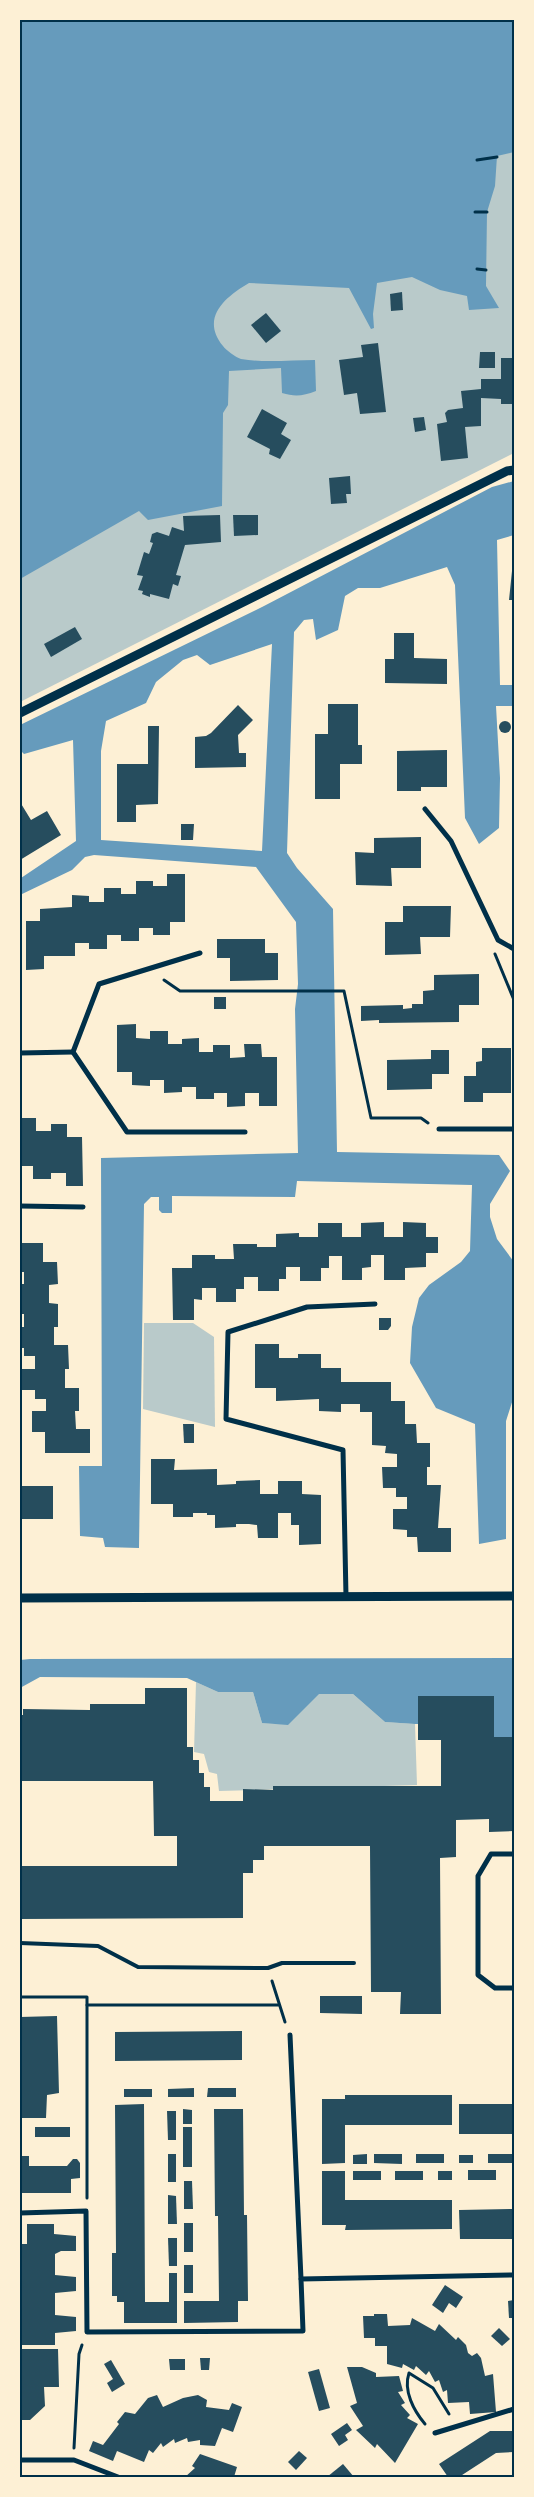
<svg xmlns="http://www.w3.org/2000/svg" width="534" height="2497" font-family="'Archivo Narrow',sans-serif">
	<style>
		.green { fill: #b9caca }
		.water { fill: #669bbc; fill-rule: evenodd }
		.building { fill: #264d5e }
		.lines { fill: none; stroke-linecap: round; stroke-linejoin: round }
		.path { stroke: #003049; stroke-width: 3 }
		.service { stroke: #003049; stroke-width: 4 }
		.minor { stroke: #003049; stroke-width: 5 }
		.tertiary { stroke: #003049; stroke-width: 9 }
		.neatline { fill: none; stroke: #003049; stroke-width: 2 }
	</style>
	<rect width="100%" height="100%" fill="#fdf0d5"/>
	<g class="green">
		<path d="M20 20H514V453L20 702Z"/>
		<path d="M144 1323H193L214 1337 215 1427 143 1409Z"/>
		<path d="M196 1682 218 1692H253L262 1723 288 1724 318 1694H353L385 1722 415 1724 417 1785 219 1791 217 1774 209 1772 204 1754 194 1752Z"/>
	</g>
	<g class="water">
		<path d="M20 20H514V152L497 156 495 186 487 212 486 286 499 308 469 310 467 296 440 290 412 277 377 283 373 314 374 328 371 329 349 288 249 283C225 297 200 318 223 346 226 350 235 357 241 359 264 363 291 360 315 360L316 391C303 396 295 397 282 393L281 368 229 371 228 405 223 413 222 506 148 520 139 511 20 579Z"/>
		<path d="M514 481V535L497 540 500 685H514V706H496L500 778 499 828 479 844 465 818 455 585 447 567 380 588H358L345 596 338 630 316 640 313 619 304 620 294 632 287 853 297 868 333 909 337 1152 499 1155 510 1171 490 1204V1217L497 1239 514 1262V1396L506 1421V1539L479 1544 475 1424 436 1408 410 1363 412 1327 419 1298 429 1285 461 1262 470 1251 472 1185 297 1181 295 1197 172 1196V1213H162L159 1210V1197H151L144 1204 139 1548 105 1547 103 1538 80 1536 79 1466H102L101 1158 298 1153 295 1009 298 984 296 922 256 867 94 855 85 857 72 870 20 895 21 878 76 841 73 740 24 754 20 750V725L264 606 492 487ZM272 644 262 851 101 840V751L106 721 146 703 156 682 183 660 197 655 210 665Z"/>
		<path d="M514 1658V1737H494V1696H418V1724H415L385 1722 353 1694H319L288 1725 262 1723 253 1692H218L187 1678 40 1677 20 1688V1660L30 1659Z"/>
	</g>
	<g class="building">
		<path d="M402 292 403 310 391 311 390 294Z"/>
		<path d="M266 313 281 331 266 343 251 325Z"/>
		<path d="M378 343 386 412 360 414 357 393 344 395 339 360 363 357 361 345Z"/>
		<path d="M480 352H495V368H479Z"/>
		<path d="M501 358H514V404H501V399L481 398V426L465 427 468 458 441 461 437 424 447 422 445 413 448 410 463 408 461 391 481 389V379H501Z"/>
		<path d="M262 409 287 423 281 434 291 440 280 459 269 454 270 449 247 437Z"/>
		<path d="M424 417 426 430 415 432 413 418Z"/>
		<path d="M350 476 351 494H346L347 503 331 504 329 478Z"/>
		<path d="M220 515 221 542 185 545 176 575 181 576 178 586 173 584 169 599 150 594V597L142 594 143 591 138 590 143 576 137 575 144 552 149 554 153 543 150 542 152 534 157 532 169 536 172 527 184 531 183 516Z"/>
		<path d="M233 515H258V535L234 536Z"/>
		<path d="M512 571H514V608H512V600H509Z"/>
		<path d="M75 627 82 639 51 657 44 644Z"/>
		<path d="M394 633H414V658L447 659V684L385 683V659H394Z"/>
		<path d="M328 704H358V745H362V764H340V799H315V734H328Z"/>
		<path d="M238 705 253 720 238 735 239 753H246V767L195 768V737L206 736 211 733Z"/>
		<circle cx="505" cy="727" r="6"/>
		<path d="M148 726H159L158 804 136 805V822H117V764H148Z"/>
		<path d="M447 750V787H421V791H397V751Z"/>
		<path d="M20 802 31 820 47 811 61 835 20 860Z"/>
		<path d="M181 824H194L193 840H181Z"/>
		<path d="M421 837V868H391L392 886 356 885 355 852 374 853V838Z"/>
		<path d="M167 874H185V922H170V935H153V928H139V941H121V935H107V949H89V943H75V956H44V969L26 970V921H40V909L72 907V895L89 896V902H104V888H121V894H136V881H153V886H167Z"/>
		<path d="M403 906H451L450 937H420L421 954 385 955V922H403Z"/>
		<path d="M217 939H265V953H278V980L230 981V958H217Z"/>
		<path d="M479 974V1005H459V1022L379 1023V1020L361 1021V1006L403 1005V1009L412 1008V1004H423V991L434 990V975Z"/>
		<rect x="214" y="997" width="12" height="12"/>
		<path d="M136 1024V1038L150 1039V1031H168V1044H182V1039L199 1038V1052H213V1045H230V1058L245 1057 244 1044H261L262 1057H277V1106H259V1093H245V1106L227 1107V1093H214V1099H196V1087H182V1092L164 1093V1080H150V1086L132 1085V1072H117V1025Z"/>
		<path d="M482 1048H511V1093H483V1102H464V1076H476V1062L482 1061Z"/>
		<path d="M431 1050H449V1074H432V1089L387 1090V1060L431 1059Z"/>
		<path d="M20 1118H36V1131H51V1124H67V1137H82L83 1186H66V1173H51V1179H33V1166H20Z"/>
		<path d="M384 1222V1237H403V1222L426 1223V1237H438V1253H426V1267L405 1268V1280H384V1255H371V1267L362 1268V1280H342V1256H329V1268H321V1281H300V1267H286V1279H279V1291H258V1277H244V1289H236V1302H216V1288H202V1300L194 1299V1320H173L172 1268H192V1255H215V1259H234L233 1244H257V1247H276V1234L299 1233V1237H318V1223H342V1237H361V1223Z"/>
		<path d="M20 1243H43V1262H57L58 1284 49 1285V1303L58 1304V1327H54V1345H68L69 1369H65V1388H79V1411H75L76 1429H90V1453H45V1432H32V1411H46V1399H35V1390H22L21 1369H35V1356H24V1348H20V1327H24V1314H20V1284H24V1272H20Z"/>
		<path d="M379 1318H391V1326L388 1330H379Z"/>
		<path d="M255 1344H279V1358H298V1354H321V1368H341V1382H391V1401H405V1424H416L417 1443H430V1467H427V1485H441L438 1528H451V1552H418L417 1537H407V1530L393 1529V1509H407V1497H396V1488H383L382 1467H397V1454L385 1453 386 1446 372 1445V1412H360V1404H341V1412L319 1411V1399L276 1401V1388H255Z"/>
		<path d="M183 1424H194V1443H184Z"/>
		<path d="M151 1459H175L174 1470 217 1469V1485L236 1484V1481L260 1480V1494H278V1481H302V1494L321 1495V1544L299 1545V1525H291V1513H278V1538H258L257 1525 249 1524H236V1527L215 1528V1515H207V1513H193V1517H173V1504H151Z"/>
		<rect x="20" y="1486" width="33" height="33"/>
		<path d="M145 1688H187V1747H193V1760H199V1773H204V1787H210V1801H243V1789L273 1790V1786H441V1740H418V1696H494V1737H514V1831L489 1832V1819L456 1820V1857L440 1858 441 2014H400L401 1992H371L370 1846H264V1860H253V1873H243V1918L20 1919V1866H177V1836H154L153 1781H20V1715H23V1709L90 1710V1704H145Z"/>
		<path d="M320 1996H362V2014L320 2013Z"/>
		<path d="M57 2016 59 2093 47 2095 46 2118H20V2017Z"/>
		<path d="M242 2031V2060L115 2061V2032Z"/>
		<path d="M194 2088V2097H168V2089Z"/>
		<path d="M208 2088H236V2097H207Z"/>
		<rect x="124" y="2089" width="28" height="8"/>
		<path d="M345 2095H452V2125H345V2163L322 2164V2099H345Z"/>
		<path d="M144 2104 145 2302H169V2273H177V2323H124V2302H117V2296H112V2253H116L115 2105Z"/>
		<rect x="459" y="2104" width="55" height="30"/>
		<path d="M183 2109 192 2110V2124H183Z"/>
		<path d="M214 2109H243L244 2215H247L248 2301H238V2322L184 2323V2301H219L218 2216H215Z"/>
		<path d="M167 2111H176V2140H168Z"/>
		<rect x="35" y="2127" width="35" height="10"/>
		<rect x="183" y="2127" width="9" height="40"/>
		<rect x="168" y="2154" width="8" height="28"/>
		<path d="M367 2154V2164H353V2155Z"/>
		<path d="M374 2154H402V2164L374 2163Z"/>
		<rect x="416" y="2154" width="28" height="9"/>
		<rect x="488" y="2154" width="26" height="9"/>
		<rect x="459" y="2155" width="14" height="8"/>
		<path d="M22 2156H29V2166H67L73 2159H77L80 2163V2178L71 2179V2193H20Z"/>
		<rect x="468" y="2170" width="28" height="10"/>
		<path d="M322 2171H345V2200H452V2229L345 2230 346 2225H322Z"/>
		<rect x="353" y="2171" width="28" height="9"/>
		<rect x="395" y="2171" width="28" height="9"/>
		<rect x="438" y="2171" width="14" height="9"/>
		<path d="M184 2181H192L193 2209H184Z"/>
		<path d="M168 2195 176 2196 177 2224H168Z"/>
		<path d="M514 2209V2239H460L459 2210Z"/>
		<rect x="184" y="2223" width="9" height="29"/>
		<path d="M27 2224H54V2234L76 2236V2251H61L55 2254V2275L76 2277V2291L55 2293V2315L76 2317V2331L55 2333V2345H20V2244H27Z"/>
		<path d="M168 2238H177V2266H169Z"/>
		<rect x="184" y="2265" width="9" height="28"/>
		<path d="M445 2285 463 2297 456 2308 449 2303 443 2313 432 2305Z"/>
		<path d="M514 2300V2318H509L508 2301Z"/>
		<path d="M374 2314H387L388 2326 410 2325 412 2318 435 2331 439 2324 456 2340 458 2337 466 2345 468 2353 472 2356 477 2353 481 2358 485 2376 493 2374 496 2412 470 2414 469 2402 448 2403 447 2390 443 2392 439 2380 435 2382 429 2371 426 2375 416 2366 414 2370 403 2364 402 2368 387 2364V2346H375V2338H364L363 2316H374Z"/>
		<path d="M499 2328 510 2339 502 2346 491 2336Z"/>
		<path d="M21 2349H58L59 2387H44L45 2406 30 2420H20Z"/>
		<path d="M200 2358H210L209 2370H201Z"/>
		<path d="M169 2359H185V2370H170Z"/>
		<path d="M111 2360 125 2384 112 2392 107 2383 113 2379 104 2364Z"/>
		<path d="M347 2367H362L376 2373V2377L399 2376 403 2391 398 2392 405 2403 401 2405 410 2415 407 2418 418 2424 395 2463 377 2444 375 2448 356 2430 363 2426 350 2406 357 2403Z"/>
		<path d="M319 2369 330 2408 319 2411 308 2372Z"/>
		<path d="M157 2395 163 2407 183 2398 198 2395 207 2400 206 2407 229 2410 232 2403 242 2407 233 2432 222 2428 215 2446 200 2445V2440L188 2442 187 2438 175 2443 174 2439 163 2447 161 2443 153 2453 149 2450 144 2462 117 2451 113 2461 89 2451 93 2441 103 2445 119 2424 117 2422 125 2412 135 2414 148 2398Z"/>
		<path d="M347 2423 352 2430 345 2435 348 2440 339 2446 331 2434Z"/>
		<path d="M490 2431H514V2452L496 2453 459 2477H448L439 2464Z"/>
		<path d="M299 2451 307 2458 296 2470 288 2462Z"/>
		<path d="M200 2454 237 2467 234 2477H185L195 2468 192 2466Z"/>
		<path d="M343 2464 354 2477H327Z"/>
	</g>
	<g class="lines">
		<g class="path">
			<path d="M477 160 497 157"/>
			<path d="M475 212H487"/>
			<path d="M477 269 486 270"/>
			<path d="M495 954 514 1000"/>
			<path d="M164 980 180 991H344L371 1118H421L428 1123"/>
			<path d="M272 1981 285 2022"/>
			<path d="M20 1997H87V2005H278"/>
			<path d="M87 2198V2005"/>
			<path d="M425 2424C414 2411 403 2391 409 2373L433 2388 449 2414"/>
			<path d="M74 2448 79 2354 82 2345"/>
		</g>
		<path class="service" d="M20 1943 98 1946 138 1967 268 1968 282 1963H354"/>
		<g class="minor">
			<path d="M425 809 451 841 498 940 514 949"/>
			<path d="M200 953 99 984 73 1052 127 1132H245"/>
			<path d="M20 1053 73 1052"/>
			<path d="M439 1129H514"/>
			<path d="M20 1206 83 1207"/>
			<path d="M346 1596 343 1450 226 1419 228 1332 307 1307 375 1304"/>
			<path d="M514 1854H491L478 1876V1975L495 1988H514"/>
			<path d="M290 2035 301 2279"/>
			<path d="M20 2213 86 2211 87 2332 303 2331 301 2279 514 2275"/>
			<path d="M435 2433 514 2409"/>
			<path d="M20 2460H74L118 2477"/>
		</g>
		<g class="tertiary">
			<path d="M20 713 507 471 514 470"/>
			<path d="M20 1598 514 1596"/>
		</g>
	</g>
	<rect width="534" height="2497" fill="none" stroke="#fdf0d5" stroke-width="42"/>
	<rect x="21" y="21" width="492" height="2455" class="neatline"/>
</svg>
